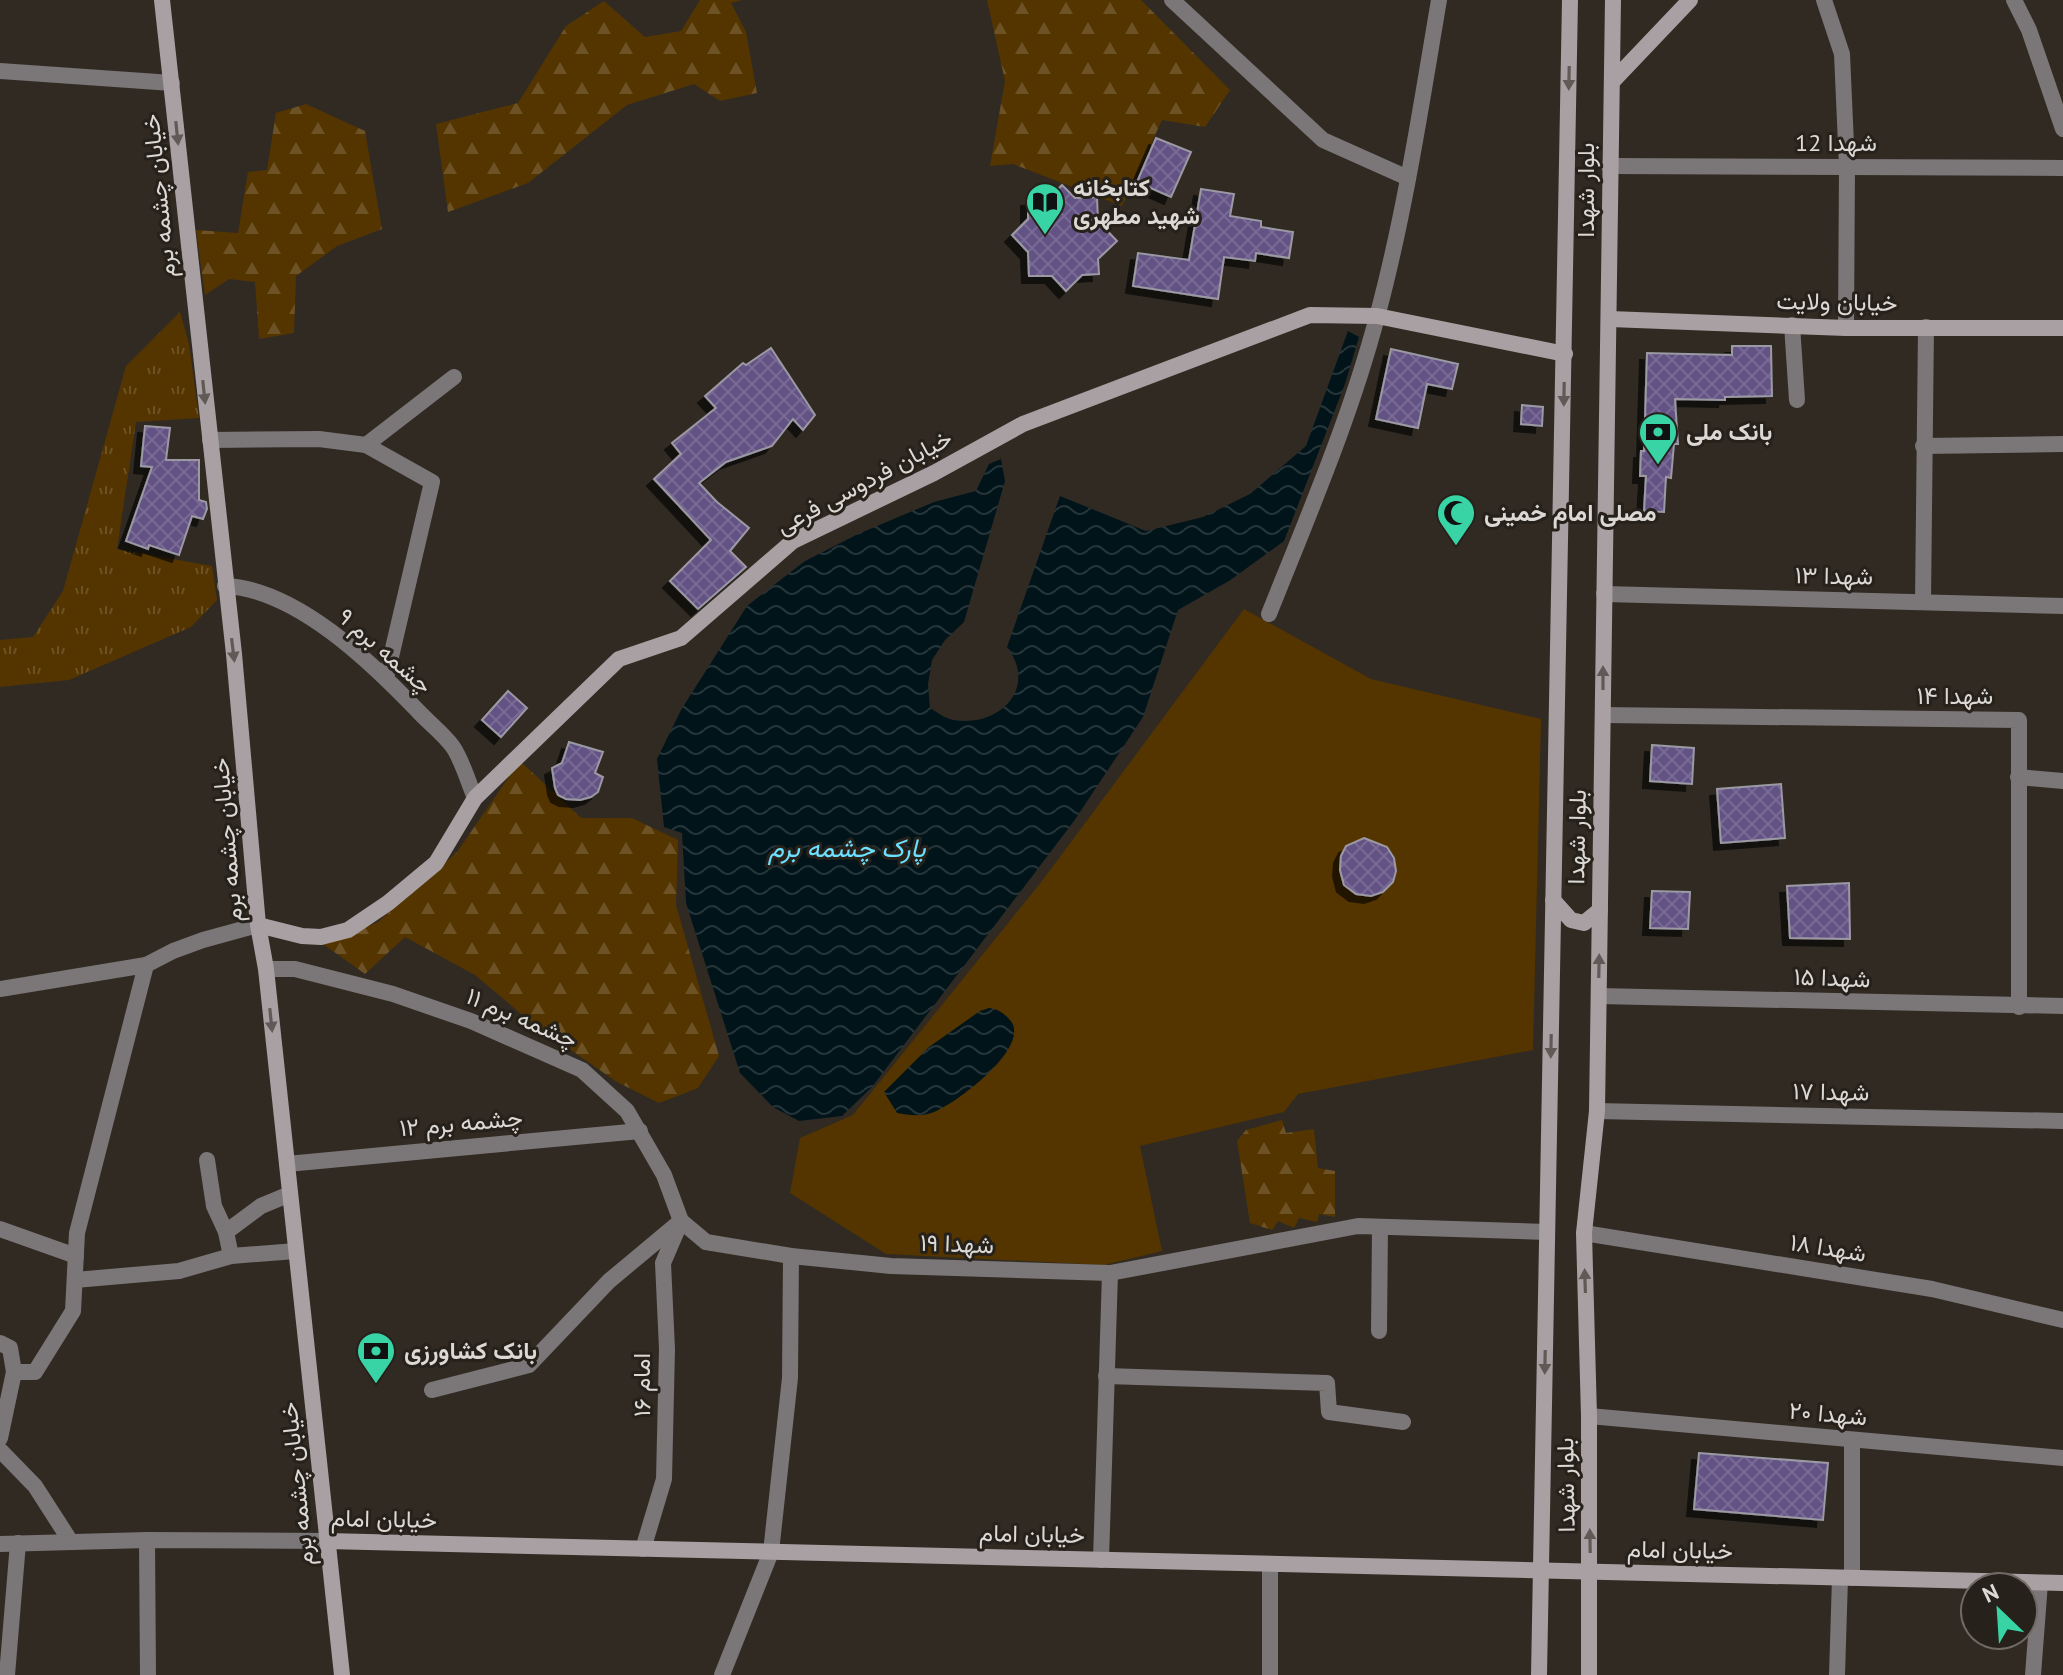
<svg xmlns="http://www.w3.org/2000/svg" width="2063" height="1675" font-family="'PT Sans',Vazirmatn,sans-serif">
	<style>
		.grass { fill: url(#grass-tufts) }
		.forest { fill: url(#forest-firs) }
		.green { fill: #543500 }
		.water { fill: url(#water-waves) }
		.building { fill: url(#building-cross-hatch); stroke: #9b99a3; stroke-width: 2; filter: url(#shadow) }
		.lines { fill: none; stroke-linecap: round; stroke-linejoin: round }
		.street { stroke: #7b7677; stroke-width: 16 }
		.secondary { stroke: #a8a0a2; stroke-width: 16 }
		.oneway { fill: #605a57 }
		.labels { text-anchor: middle; stroke-width: 6; stroke-linejoin: round; paint-order: stroke }
		.street-label { font-size: 24px; fill: #dcd8d4; stroke: #26211a }
		.poi-label { font-size: 24px; font-weight: bold; fill: #dcd8d4; stroke: #26211a; text-anchor: start }
		.water-label { font-size: 26px; font-style: italic; fill: #6ce0fe; stroke: #26211a }
	</style>
	<defs>
		<pattern id="grass-tufts" width="24" height="20" patternUnits="userSpaceOnUse" patternTransform="scale(2)"><rect width="24" height="20" fill="#543500"/><path d="M3 7l-1-3M5 7V3M7 7l1-3M15 17l-1-3M17 17v-4M19 17l1-3" fill="none" stroke="#6c5224"/></pattern>
		<pattern id="forest-firs" width="22" height="20" patternUnits="userSpaceOnUse" patternTransform="scale(2)"><rect width="22" height="20" fill="#543500"/><path d="M5 1l3.5 6h-7zM16 11l3.5 6h-7z" fill="#6c5224"/></pattern>
		<pattern id="water-waves" width="16" height="10" patternUnits="userSpaceOnUse" patternTransform="scale(2)"><rect width="16" height="10" fill="#00141a"/><path d="M0 5q4-4 8 0t8 0" fill="none" stroke="#25353a"/></pattern>
		<pattern id="building-cross-hatch" width="8" height="8" patternUnits="userSpaceOnUse" patternTransform="scale(2)"><rect width="8" height="8" fill="#635285"/><path d="M0 0l8 8M0 8l8-8" fill="none" stroke="#796a95"/></pattern>
		<filter id="shadow"><feDropShadow dx="-7" dy="7" stdDeviation="0" flood-color="#0009"/></filter>
	</defs>
	<rect width="100%" height="100%" fill="#302a23"/>
	<path class="grass" d="M180 312 189 344 199 418 136 422 117 549 212 566 217 600 191 627 69 680 0 687V640L33 637 63 591 126 366Z"/>
	<g class="forest">
		<path d="M700 0H742L731 3 746 32 757 93 720 101 694 84 627 105 528 183 448 212 436 124 518 103 566 26 604 1 645 37 681 31Z"/>
		<path d="M987 0H1141L1230 90 1205 127 1162 120 1122 206 1013 164 990 166 1005 81Z"/>
		<path d="M306 104 365 131 382 229 337 246 296 276 294 333 259 339 255 282 229 279 205 295 196 230 238 233 248 172 267 170 276 113Z"/>
		<path d="M520 761 581 818H632L678 840 676 905 719 1056 698 1088 659 1103 617 1082 533 1024 475 975 405 937 365 974 323 944 378 922 457 852Z"/>
		<path d="M1282 1120 1286 1133 1314 1129 1318 1168 1335 1171V1217L1319 1214 1317 1222 1299 1218 1294 1228 1278 1221 1272 1230 1250 1223 1237 1141 1246 1130Z"/>
	</g>
	<path class="green" d="M1244 609 1371 679 1541 719 1533 1050 1298 1094 1284 1112 1140 1146 1162 1251 1104 1265 886 1254 790 1193 800 1138 853 1115 1042 881Z"/>
	<g class="water">
		<path d="M1348 331 1359 337 1345 384 1284 541 1229 581 1178 610 1143 717 1074 821 872 1087 842 1116 799 1121 773 1107 740 1073 686 903 682 833 664 827 657 759 681 710 747 606 805 561 858 534 934 502 976 491 989 464 1001 459 1005 481 964 622 945 640 932 660 928 684 930 708C937 712 944 718 953 720 998 728 1039 689 1007 647L1060 496 1146 531 1203 517 1250 494 1306 446Z"/>
		<path d="M989 1008C998 1009 1004 1013 1010 1020 1033 1046 956 1104 934 1112 922 1117 909 1115 897 1113L884 1092 929 1047 980 1011Z"/>
	</g>
	<g class="building">
		<path d="M1156 138 1191 152 1171 197 1137 182Z"/>
		<path d="M1062 185 1075 198 1097 197 1098 221 1117 241 1098 259 1099 274 1082 275 1066 291 1052 276H1029L1028 252 1012 235 1028 219V199L1049 198Z"/>
		<path d="M1201 189 1234 194 1230 216 1261 221V227L1293 232 1289 258 1256 253 1255 261 1224 257 1218 299 1133 286 1138 253 1189 260Z"/>
		<path d="M1732 346H1771L1772 396 1725 397V400L1675 399 1678 444H1674L1671 478 1666 477 1664 512 1644 511 1646 476H1640L1641 451H1644L1647 353 1732 355Z"/>
		<path d="M771 348 815 415 803 430 793 419 772 446 726 462 699 483 717 502 749 528 730 551 746 567 698 609 670 581 711 540 654 479 681 454 672 443 716 408 705 396 743 363 746 365Z"/>
		<path d="M1391 349 1458 364 1452 389 1427 384 1418 428 1376 419Z"/>
		<path d="M1522 405 1543 407 1542 426 1521 424Z"/>
		<path d="M145 426 170 428 166 460H199V500L206 502 207 509 203 519 192 516 179 555 149 545 148 549 126 541 152 467 141 466Z"/>
		<path d="M508 691 527 708 501 737 482 720Z"/>
		<path d="M569 742 603 752 595 773 603 777 598 792 591 797 580 800 566 799 558 795 555 788 552 768 562 763Z"/>
		<path d="M1652 745 1694 748 1692 784 1650 781Z"/>
		<path d="M1781 784 1785 838 1721 843 1717 789Z"/>
		<path d="M1364 838 1387 847 1394 858 1396 871 1393 882 1383 892 1371 896 1356 894 1344 885 1340 870 1341 856 1346 846Z"/>
		<path d="M1849 883 1850 939 1790 938 1787 886Z"/>
		<path d="M1652 891 1690 892 1688 929 1650 928Z"/>
		<path d="M1699 1453 1828 1463 1823 1520 1694 1509Z"/>
	</g>
	<g class="lines">
		<g class="street">
			<path d="M1172 0 1323 140 1408 178"/>
			<path d="M1824 0 1842 54 1847 167 1846 328"/>
			<path d="M2014 0 2029 30 2063 129"/>
			<path d="M0 71 172 83"/>
			<path d="M1609 166 2063 168"/>
			<path d="M1792 325 1797 400"/>
			<path d="M210 440 319 439 366 445 454 377"/>
			<path d="M366 445 432 482 386 678"/>
			<path d="M1923 446 2063 444"/>
			<path d="M225 586C296 589 371 662 418 711 429 723 444 734 453 747 463 762 468 782 475 798"/>
			<path d="M1604 594 2063 606"/>
			<path d="M1923 602 1926 327"/>
			<path d="M1269 614C1308 516 1350 419 1377 317 1405 213 1421 106 1439 0"/>
			<path d="M1603 715 2019 720V1007"/>
			<path d="M2018 777 2063 781"/>
			<path d="M266 969H295L393 994 471 1021 582 1070 627 1111 664 1175 681 1221 663 1263 667 1349 664 1479 643 1549"/>
			<path d="M0 989 146 965 173 951 203 940 258 925"/>
			<path d="M1599 996 2063 1006"/>
			<path d="M1597 1111 2063 1121"/>
			<path d="M207 1160 214 1206 226 1232"/>
			<path d="M287 1164 640 1131"/>
			<path d="M0 1229 76 1256"/>
			<path d="M1584 1233 1932 1289 2063 1320"/>
			<path d="M231 1256 226 1232 261 1206 290 1194"/>
			<path d="M75 1280 179 1271 231 1256 296 1251"/>
			<path d="M1379 1331 1380 1227"/>
			<path d="M0 1343 10 1348 14 1372"/>
			<path d="M1106 1376 1327 1383 1329 1412 1403 1422"/>
			<path d="M432 1390 529 1365 609 1281 681 1221 706 1242 791 1256 891 1266 1110 1273 1358 1226 1547 1232"/>
			<path d="M1589 1416 2063 1458"/>
			<path d="M0 1438 14 1372H35L73 1311 77 1233 146 965"/>
			<path d="M1852 1440V1578"/>
			<path d="M0 1450 35 1486 71 1542"/>
			<path d="M147 1540 148 1675"/>
			<path d="M0 1544 147 1540 327 1541"/>
			<path d="M1101 1560 1110 1273"/>
			<path d="M1270 1564V1675"/>
			<path d="M7 1675 18 1543"/>
			<path d="M722 1675 771 1552 790 1378 791 1256"/>
			<path d="M1837 1675 1840 1578"/>
			<path d="M2033 1675 2040 1583"/>
		</g>
		<g class="secondary">
			<path d="M162 0 234 654 258 925 266 969 342 1675"/>
			<path d="M1612 82 1690 0"/>
			<path d="M1610 319 1846 328H2063"/>
			<path d="M1553 900 1571 920 1584 923 1600 910"/>
			<path d="M258 925 302 936 321 937 348 930 388 903 436 863 475 798 619 659 681 638 793 541 934 473 1023 424 1310 315 1377 316 1565 354"/>
			<path d="M327 1541 2063 1583"/>
			<path d="M1539 1675 1570 0"/>
			<path d="M1589 1675V1416L1584 1233 1597 1111 1613 0"/>
		</g>
	</g>
	<defs><path id="oneway-solid" d="M-6-.8H1V-3.2L6.5 0L1 3.2V.8H-6Z" transform="scale(2)"/></defs>
	<g class="oneway">
		<use href="#oneway-solid" transform="translate(1569 78) rotate(91)"/>
		<use href="#oneway-solid" transform="translate(177 133) rotate(84)"/>
		<use href="#oneway-solid" transform="translate(204 392) rotate(84)"/>
		<use href="#oneway-solid" transform="translate(1564 394) rotate(91)"/>
		<use href="#oneway-solid" transform="translate(233 650) rotate(83)"/>
		<use href="#oneway-solid" transform="translate(1603 678) rotate(-90)"/>
		<use href="#oneway-solid" transform="translate(1599 966) rotate(-89)"/>
		<use href="#oneway-solid" transform="translate(271 1020) rotate(84)"/>
		<use href="#oneway-solid" transform="translate(1551 1046) rotate(91)"/>
		<use href="#oneway-solid" transform="translate(1585 1281) rotate(-92)"/>
		<use href="#oneway-solid" transform="translate(1545 1362) rotate(91)"/>
		<use href="#oneway-solid" transform="translate(1590 1541) rotate(-91)"/>
	</g>
	<defs>
		<g id="library-pin" transform="scale(2)"><path d="M0 17L-7.5 6A9.5 9.5 0 1 1 7.5 6Z" fill="#39d4a5" stroke="#26211a"/><path d="M-6-4Q-3-5.5-.7-3.5V5Q-3 3-6 4ZM6-4Q3-5.5 .7-3.5V5Q3 3 6 4Z" fill="#111"/></g>
		<g id="bank-pin" transform="scale(2)"><path d="M0 17L-7.5 6A9.5 9.5 0 1 1 7.5 6Z" fill="#39d4a5" stroke="#26211a"/><path d="M-6-4H6V4H-6ZM0-2.3a2.3 2.3 0 1 0 0 4.6a2.3 2.3 0 1 0 0-4.6Z" fill="#111"/></g>
		<g id="mosque-pin" transform="scale(2)"><path d="M0 17L-7.5 6A9.5 9.5 0 1 1 7.5 6Z" fill="#39d4a5" stroke="#26211a"/><path d="M3.5-4.9A6 6 0 1 0 3.5 4.9A5 5 0 1 1 3.5-4.9Z" fill="#111"/></g>
	</defs>
	<g fill-rule="evenodd">
		<use href="#library-pin" x="1045" y="202"/>
		<use href="#bank-pin" x="1658" y="432"/>
		<use href="#mosque-pin" x="1456" y="513"/>
		<use href="#bank-pin" x="376" y="1351"/>
	</g>
	<g class="labels">
		<g class="street-label">
			<text x="1836" y="151">شهدا 12</text>
			<text transform="translate(1586 190) rotate(-90)" y="8">بلوار شهدا</text>
			<text transform="translate(159 196) rotate(-96)" y="8">خیابان چشمه برم</text>
			<text transform="translate(1837 302) rotate(1)" y="8">خیابان ولایت</text>
			<text transform="translate(864 482) rotate(-28)" y="8">خیابان فردوسی فرعی</text>
			<text transform="translate(1834 576) rotate(1)" y="8">شهدا ۱۳</text>
			<text transform="translate(385 651) rotate(41)" y="8">چشمه برم ۹</text>
			<text x="1955" y="704">شهدا ۱۴</text>
			<text transform="translate(1577 837) rotate(-89)" y="8">بلوار شهدا</text>
			<text transform="translate(227 840) rotate(-95)" y="8">خیابان چشمه برم</text>
			<text transform="translate(1832 978) rotate(2)" y="8">شهدا ۱۵</text>
			<text transform="translate(522 1018) rotate(23)" y="8">چشمه برم ۱۱</text>
			<text transform="translate(1831 1092) rotate(1)" y="8">شهدا ۱۷</text>
			<text transform="translate(461 1123) rotate(-5)" y="8">چشمه برم ۱۲</text>
			<text transform="translate(957 1244) rotate(2)" y="8">شهدا ۱۹</text>
			<text transform="translate(1828 1248) rotate(9)" y="8">شهدا ۱۸</text>
			<text transform="translate(642 1385) rotate(-90)" y="8">امام ۱۶</text>
			<text transform="translate(1828 1414) rotate(5)" y="8">شهدا ۲۰</text>
			<text transform="translate(297 1484) rotate(-96)" y="8">خیابان چشمه برم</text>
			<text transform="translate(1566 1485) rotate(-91)" y="8">بلوار شهدا</text>
			<text transform="translate(384 1519) rotate(1)" y="8">خیابان امام</text>
			<text transform="translate(1032 1534) rotate(1)" y="8">خیابان امام</text>
			<text transform="translate(1680 1550) rotate(1)" y="8">خیابان امام</text>
		</g>
		<g class="poi-label">
			<text x="1073" y="196">کتابخانه<tspan x="1073" dy="28">شهید مطهری</tspan></text>
			<text x="1686" y="440">بانک ملی</text>
			<text x="1484" y="521">مصلی امام خمینی</text>
			<text x="404" y="1359">بانک کشاورزی</text>
		</g>
		<g class="water-label">
			<text x="847" y="857">پارک چشمه برم</text>
		</g>
	</g>
	<g transform="translate(1999 1611) rotate(335)"><circle r="38" fill="#26211a" stroke="#6f6a64" stroke-width="2"/>
	<path d="M0-6L14 30L0 20L-14 30Z" fill="#39d4a5"/>
	<text y="-12" font-size="22" font-weight="bold" text-anchor="middle" fill="#dcd8d4">N</text>
	</g>
</svg>
